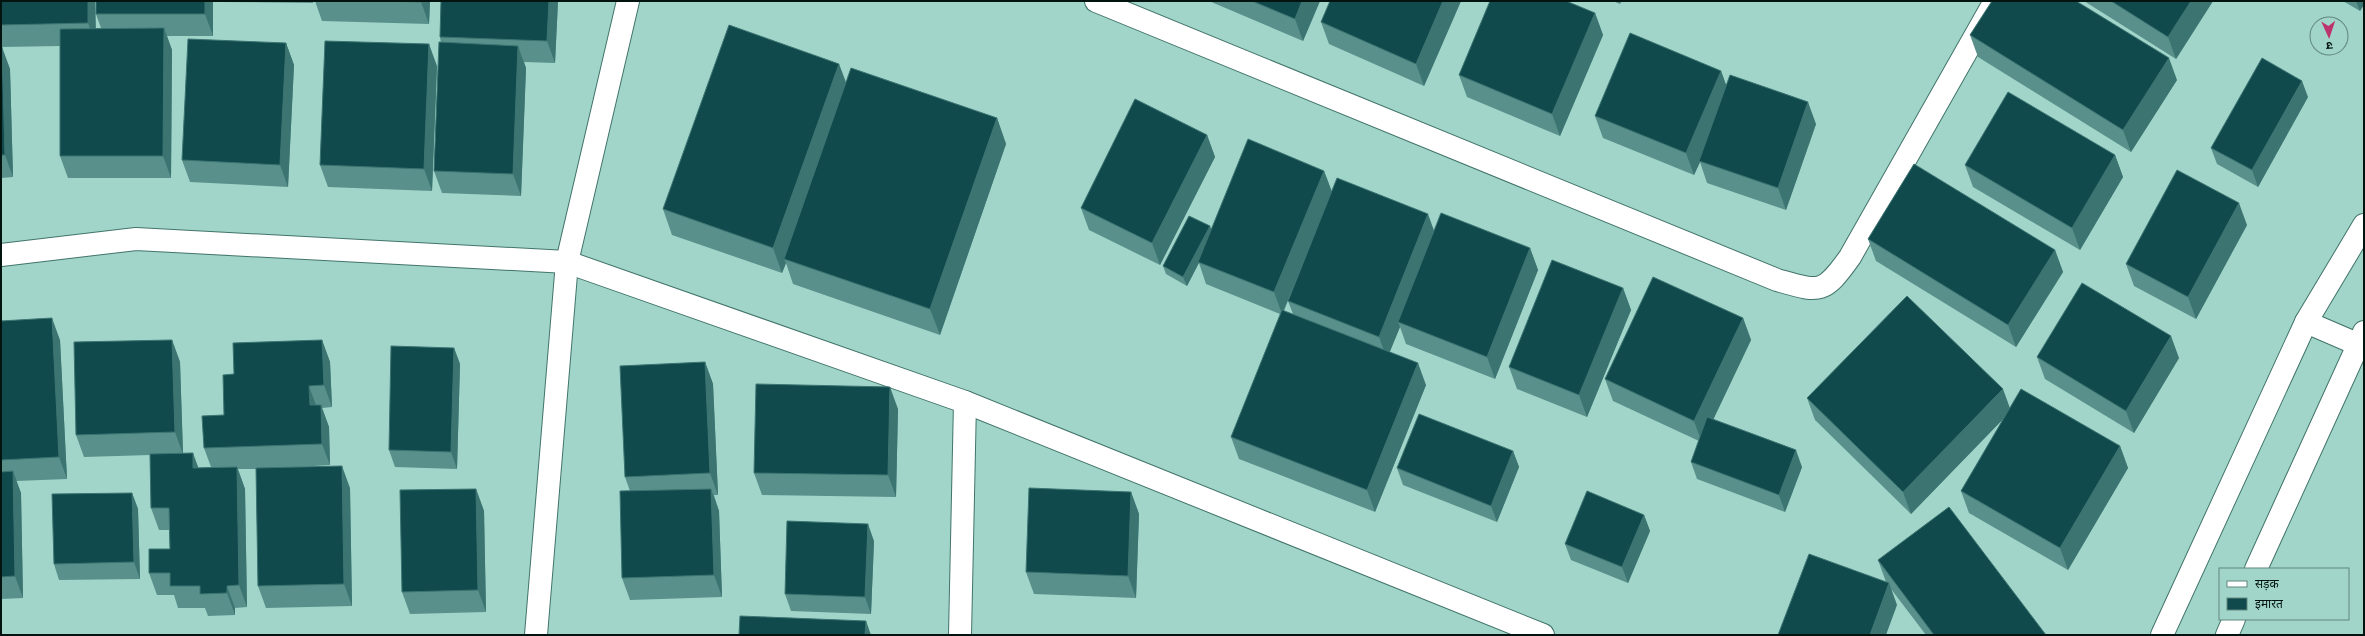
<svg xmlns="http://www.w3.org/2000/svg" width="2365" height="636" font-family="Karla,'Noto Sans Devanagari',sans-serif">
	<style>
		.lines { fill: none; stroke-linecap: round; stroke-linejoin: round }
		.minor-casing { stroke: #42746a; stroke-width: 24 }
		.major-casing { stroke: #42746a; stroke-width: 24 }
		.minor { stroke: #fff; stroke-width: 22 }
		.major { stroke: #fff; stroke-width: 22 }
		.wall { fill: #59908b; fill-rule: evenodd }
		.shaded-wall { fill: #3c7472 }
		.building { fill: #114a4d; stroke: #3c7472 }
	</style>
	<rect width="100%" height="100%" fill="#a1d5c9"/>
	<g class="lines">
		<g class="minor-casing">
			<g id="minor">
				<path d="M1096 1 1777 280C1820 292 1823 295 1850 257L1995 1"/>
				<path d="M1 255 136 239 567 262 965 402 1543 635"/>
				<path d="M2306 322 2364 347"/>
				<path d="M536 635 567 262 628 1"/>
				<path d="M960 635 965 402"/>
			</g>
		</g>
		<g class="major-casing">
			<g id="major">
				<path d="M2256 569 2364 332"/>
				<path d="M2162 635 2306 322 2364 225"/>
				<path d="M2227 635 2234 619"/>
			</g>
		</g>
		<use href="#minor" class="minor"/>
		<use href="#major" class="major"/>
	</g>
	<g class="wall">
		<path d="M1 1H95L96 29 101 28 96 14 213 1V36H167L172 50 171 178H68L60 156V46L1 47Z"/>
		<path d="M221 1H313V3L222 2Z"/>
		<path d="M315 1H430L429 24 322 21Z"/>
		<path d="M441 1H558L555 63 524 62 526 68 521 196 442 193 434 171 441 43 440 37Z"/>
		<path d="M1209 1H1320L1303 41Z"/>
		<path d="M1461 1 1424 86 1329 44 1321 22Z"/>
		<path d="M1613 1H1622L1620 4Z"/>
		<path d="M2084 1H2213L2176 59Z"/>
		<path d="M2343 1H2364L2360 11Z"/>
		<path d="M1595 13 1603 35 1560 136 1467 97 1459 75Z"/>
		<path d="M1970 35 2177 80 2131 152 1978 57Z"/>
		<path d="M286 43 294 65 288 187 190 182 182 160Z"/>
		<path d="M1 47 10 69 13 177 1 178Z"/>
		<path d="M839 64 846 82 997 118 1006 144 940 335 793 284 786 263 782 273 672 235 663 209Z"/>
		<path d="M437 66 432 191 328 187 320 165Z"/>
		<path d="M1721 71 1726 85 1816 124 1786 210 1707 183 1700 162 1694 175 1603 138 1595 116Z"/>
		<path d="M2308 97 2258 187 2217 164 2211 148Z"/>
		<path d="M1207 135 1215 157 1160 265 1089 230 1081 208Z"/>
		<path d="M2115 155 2123 177 2080 250 1973 187 1965 165Z"/>
		<path d="M1324 171 1332 192 1434 231 1530 248 1538 270 1495 379 1406 344 1400 327 1389 352 1426 385 1375 512 1239 459 1231 437 1280 314 1206 284 1199 263 1187 286 1166 274 1163 266 1210 226 1211 230ZM1303 263 1288 301 1293 314 1284 311Z"/>
		<path d="M2247 225 2196 319 2134 286 2126 264Z"/>
		<path d="M1868 239 2055 250 2063 272 2016 347 1876 261Z"/>
		<path d="M1623 288 1631 310 1587 417 1517 389 1509 367Z"/>
		<path d="M1743 318 1751 340 1713 420 1802 467 1785 512 1697 479 1691 462 1699 441 1613 401 1605 379Z"/>
		<path d="M1 321 60 340 67 479 16 481 21 493 23 598 1 599Z"/>
		<path d="M172 340 180 362 183 453 198 468 211 467 204 448 224 415 234 374 322 340 330 362 332 407 322 408 329 427 330 465 298 467 350 488 352 606 266 608 258 586 256 469H238L245 489 247 607 235 608V615L208 616 205 608H178L174 595H157L149 573 170 549 169 530H159L151 508 150 455 84 457 76 435Z"/>
		<path d="M454 348 460 364 457 469 395 467 389 450Z"/>
		<path d="M2037 357 2179 358 2134 433 2045 379Z"/>
		<path d="M705 362 713 384 718 495H714L719 511 722 597 630 600 622 578 630 491 625 477Z"/>
		<path d="M1807 398 2010 408 2120 446 2128 468 2068 570 1969 513 1961 491 2003 419 1911 514 1815 420Z"/>
		<path d="M898 409 896 497 762 495 754 473Z"/>
		<path d="M1513 451 1519 467 1497 522 1403 485 1397 468Z"/>
		<path d="M476 489 484 511 486 612 410 614 402 592Z"/>
		<path d="M1131 492 1139 514 1136 598 1034 594 1026 572Z"/>
		<path d="M132 493 138 509 140 579 59 580 54 564Z"/>
		<path d="M1644 515 1650 531 1628 583 1571 560 1565 544Z"/>
		<path d="M874 541 871 614 791 611 785 594Z"/>
		<path d="M1878 560 2046 635H1926L1891 589 1897 605 1886 582Z"/>
	</g>
	<g class="shaded-wall">
		<path d="M88 1H95L96 45 88 23Z"/>
		<path d="M205 1H213V36L205 14Z"/>
		<path d="M421 1H430L429 24 421 2Z"/>
		<path d="M549 1H558L555 63 547 41Z"/>
		<path d="M1302 1H1320L1303 41 1295 19Z"/>
		<path d="M1443 1H1461L1424 86 1416 64Z"/>
		<path d="M2191 1H2213L2176 59 2168 37Z"/>
		<path d="M2356 1H2364V5L2360 11Z"/>
		<path d="M1595 13 1603 35 1560 136 1552 114Z"/>
		<path d="M164 28 172 50 171 178 163 156Z"/>
		<path d="M286 43 294 65 288 187 280 165Z"/>
		<path d="M429 44 437 66 432 191 424 169Z"/>
		<path d="M518 46 526 68 521 196 513 174Z"/>
		<path d="M2 47 10 69 13 177 5 155Z"/>
		<path d="M2169 58 2177 80 2131 152 2123 130Z"/>
		<path d="M839 64 848 89 784 259 786 263 782 273 773 248Z"/>
		<path d="M1721 71 1729 93 1699 161 1700 162 1694 175 1686 153Z"/>
		<path d="M2302 81 2308 97 2258 187 2252 170Z"/>
		<path d="M1808 102 1816 124 1786 210 1778 188Z"/>
		<path d="M997 118 1006 144 940 335 930 309Z"/>
		<path d="M1207 135 1215 157 1160 265 1152 243Z"/>
		<path d="M2115 155 2123 177 2080 250 2072 228Z"/>
		<path d="M1324 171 1332 192 1282 314 1274 292Z"/>
		<path d="M2239 203 2247 225 2196 319 2188 297Z"/>
		<path d="M1428 214 1436 236 1398 322 1400 327 1387 359 1379 337Z"/>
		<path d="M1210 226 1213 235 1187 286 1183 277Z"/>
		<path d="M1530 248 1538 270 1495 379 1487 357Z"/>
		<path d="M2055 250 2063 272 2016 347 2008 325Z"/>
		<path d="M1623 288 1631 310 1587 417 1579 395Z"/>
		<path d="M52 318 60 340 67 479 59 457Z"/>
		<path d="M1743 318 1751 340 1702 443 1694 421Z"/>
		<path d="M2171 336 2179 358 2134 433 2126 411Z"/>
		<path d="M172 340 180 362 183 454 175 432Z"/>
		<path d="M322 340 330 362 332 407 324 385Z"/>
		<path d="M454 348 460 364 457 469 451 452Z"/>
		<path d="M705 362 713 384 718 495 710 473Z"/>
		<path d="M1418 363 1426 385 1375 512 1367 490Z"/>
		<path d="M309 386 317 408 310 405Z"/>
		<path d="M890 387 898 409 896 497 888 475Z"/>
		<path d="M2003 389 2011 411 1911 514 1903 492Z"/>
		<path d="M321 405 329 427 330 465 322 444Z"/>
		<path d="M2120 446 2128 468 2068 570 2060 548Z"/>
		<path d="M1796 450 1802 467 1785 512 1779 495Z"/>
		<path d="M1513 451 1519 467 1497 522 1491 506Z"/>
		<path d="M193 453 201 475 193 468Z"/>
		<path d="M342 466 350 488 352 606 344 584Z"/>
		<path d="M237 467 245 489 247 607 239 585Z"/>
		<path d="M13 471 21 493 23 598 15 576Z"/>
		<path d="M476 489 484 511 486 612 478 590Z"/>
		<path d="M711 489 719 511 722 597 714 575Z"/>
		<path d="M1131 492 1139 514 1136 598 1128 576Z"/>
		<path d="M132 493 138 509 140 579 134 562Z"/>
		<path d="M1644 515 1650 531 1628 583 1622 567Z"/>
		<path d="M868 524 874 541 871 614 865 597Z"/>
		<path d="M1889 583 1897 605 1886 635H1870Z"/>
		<path d="M227 586 235 608V615L227 593Z"/>
		<path d="M866 621 871 635H865Z"/>
	</g>
	<g class="building">
		<path d="M1 1H88V23L1 25Z"/>
		<rect x="96" y="1" width="109" height="13"/>
		<path d="M388 1H421V2Z"/>
		<path d="M441 1H549L547 41 440 37Z"/>
		<path d="M1252 1H1302L1295 19Z"/>
		<path d="M1330 1H1443L1416 64 1321 22Z"/>
		<path d="M1490 1H1566L1595 13 1552 114 1459 75Z"/>
		<path d="M1992 1H2076L2169 58 2123 130 1970 35Z"/>
		<path d="M2111 1H2191L2168 37Z"/>
		<path d="M729 25 839 64 773 248 663 209Z"/>
		<path d="M164 28 163 156H60V29Z"/>
		<path d="M1630 33 1721 71 1686 153 1595 116Z"/>
		<path d="M188 39 286 43 280 165 182 160Z"/>
		<path d="M325 41 429 44 424 169 320 165Z"/>
		<path d="M439 42 518 46 513 174 434 171Z"/>
		<path d="M1 47H2L5 155H1Z"/>
		<path d="M2262 58 2302 81 2252 170 2211 148Z"/>
		<path d="M851 68 997 118 930 309 784 259Z"/>
		<path d="M1730 75 1808 102 1778 188 1699 161Z"/>
		<path d="M2008 92 2115 155 2072 228 1965 165Z"/>
		<path d="M1135 99 1207 135 1152 243 1081 208Z"/>
		<path d="M1248 139 1324 171 1274 292 1198 262Z"/>
		<path d="M1914 164 2055 250 2008 325 1868 239Z"/>
		<path d="M2177 170 2239 203 2188 297 2126 264Z"/>
		<path d="M1337 178 1428 214 1379 337 1288 301Z"/>
		<path d="M1441 213 1530 248 1487 357 1398 322Z"/>
		<path d="M1189 216 1210 226 1183 277 1163 266Z"/>
		<path d="M1552 260 1623 288 1579 395 1509 367Z"/>
		<path d="M1653 277 1743 318 1694 421 1605 379Z"/>
		<path d="M2082 283 2171 336 2126 411 2037 357Z"/>
		<path d="M1907 296 2003 389 1903 492 1807 398Z"/>
		<path d="M1282 310 1418 363 1367 490 1231 437Z"/>
		<path d="M52 318 59 457 1 460V321Z"/>
		<path d="M172 340 175 432 76 435 74 342Z"/>
		<path d="M322 340 324 385 309 386 310 405H321L322 444 204 448 202 416 224 415 223 375 234 374 233 343Z"/>
		<path d="M391 346 454 348 451 452 389 450Z"/>
		<path d="M705 362 710 473 625 477 620 366Z"/>
		<path d="M756 384 890 387 888 475 754 473Z"/>
		<path d="M2021 389 2120 446 2060 548 1961 491Z"/>
		<path d="M1419 414 1513 451 1491 506 1397 468Z"/>
		<path d="M1707 417 1796 450 1779 495 1691 462Z"/>
		<path d="M193 453V468L237 467 239 585 227 586V593L200 594V586H170V573H149V549H170L169 508H151L150 454Z"/>
		<path d="M342 466 344 584 258 586 256 468Z"/>
		<path d="M13 471 15 576 1 577V472Z"/>
		<path d="M1029 488 1131 492 1128 576 1026 572Z"/>
		<path d="M476 489 478 590 402 592 400 490Z"/>
		<path d="M711 489 714 575 622 578 620 491Z"/>
		<path d="M1587 491 1644 515 1622 567 1565 544Z"/>
		<path d="M132 493 134 562 54 564 52 494Z"/>
		<path d="M1949 507 2046 635H1934L1878 560Z"/>
		<path d="M787 521 868 524 865 597 785 594Z"/>
		<path d="M1809 554 1889 583 1870 635H1778Z"/>
		<path d="M740 616 866 621 865 635H739Z"/>
	</g>
	<rect width="2365" height="636" fill="none" stroke="#01130f" stroke-width="4"/>
	<rect x="2219" y="568" width="130" height="52" fill="#a1d5c9" stroke="#61877f"/>
	<rect x="2227" y="581" width="20" height="6" fill="#ffffff" stroke="#61877f"/>
	<text x="2255" y="588" font-size="12" fill="#01130f">सड़क</text>
	<rect x="2227" y="598" width="20" height="12" fill="#114a4d" stroke="#61877f"/>
	<text x="2255" y="608" font-size="12" fill="#01130f">इमारत</text>
	<g transform="translate(2329 36) rotate(177)"><circle r="19" fill="#a1d5c9" stroke="#61877f"/>
	<path d="M0-3L7 15L0 10L-7 15Z" fill="#bd336d"/>
	<text y="-6" font-size="11" font-weight="bold" text-anchor="middle" fill="#01130f">उ</text>
	</g>
</svg>
